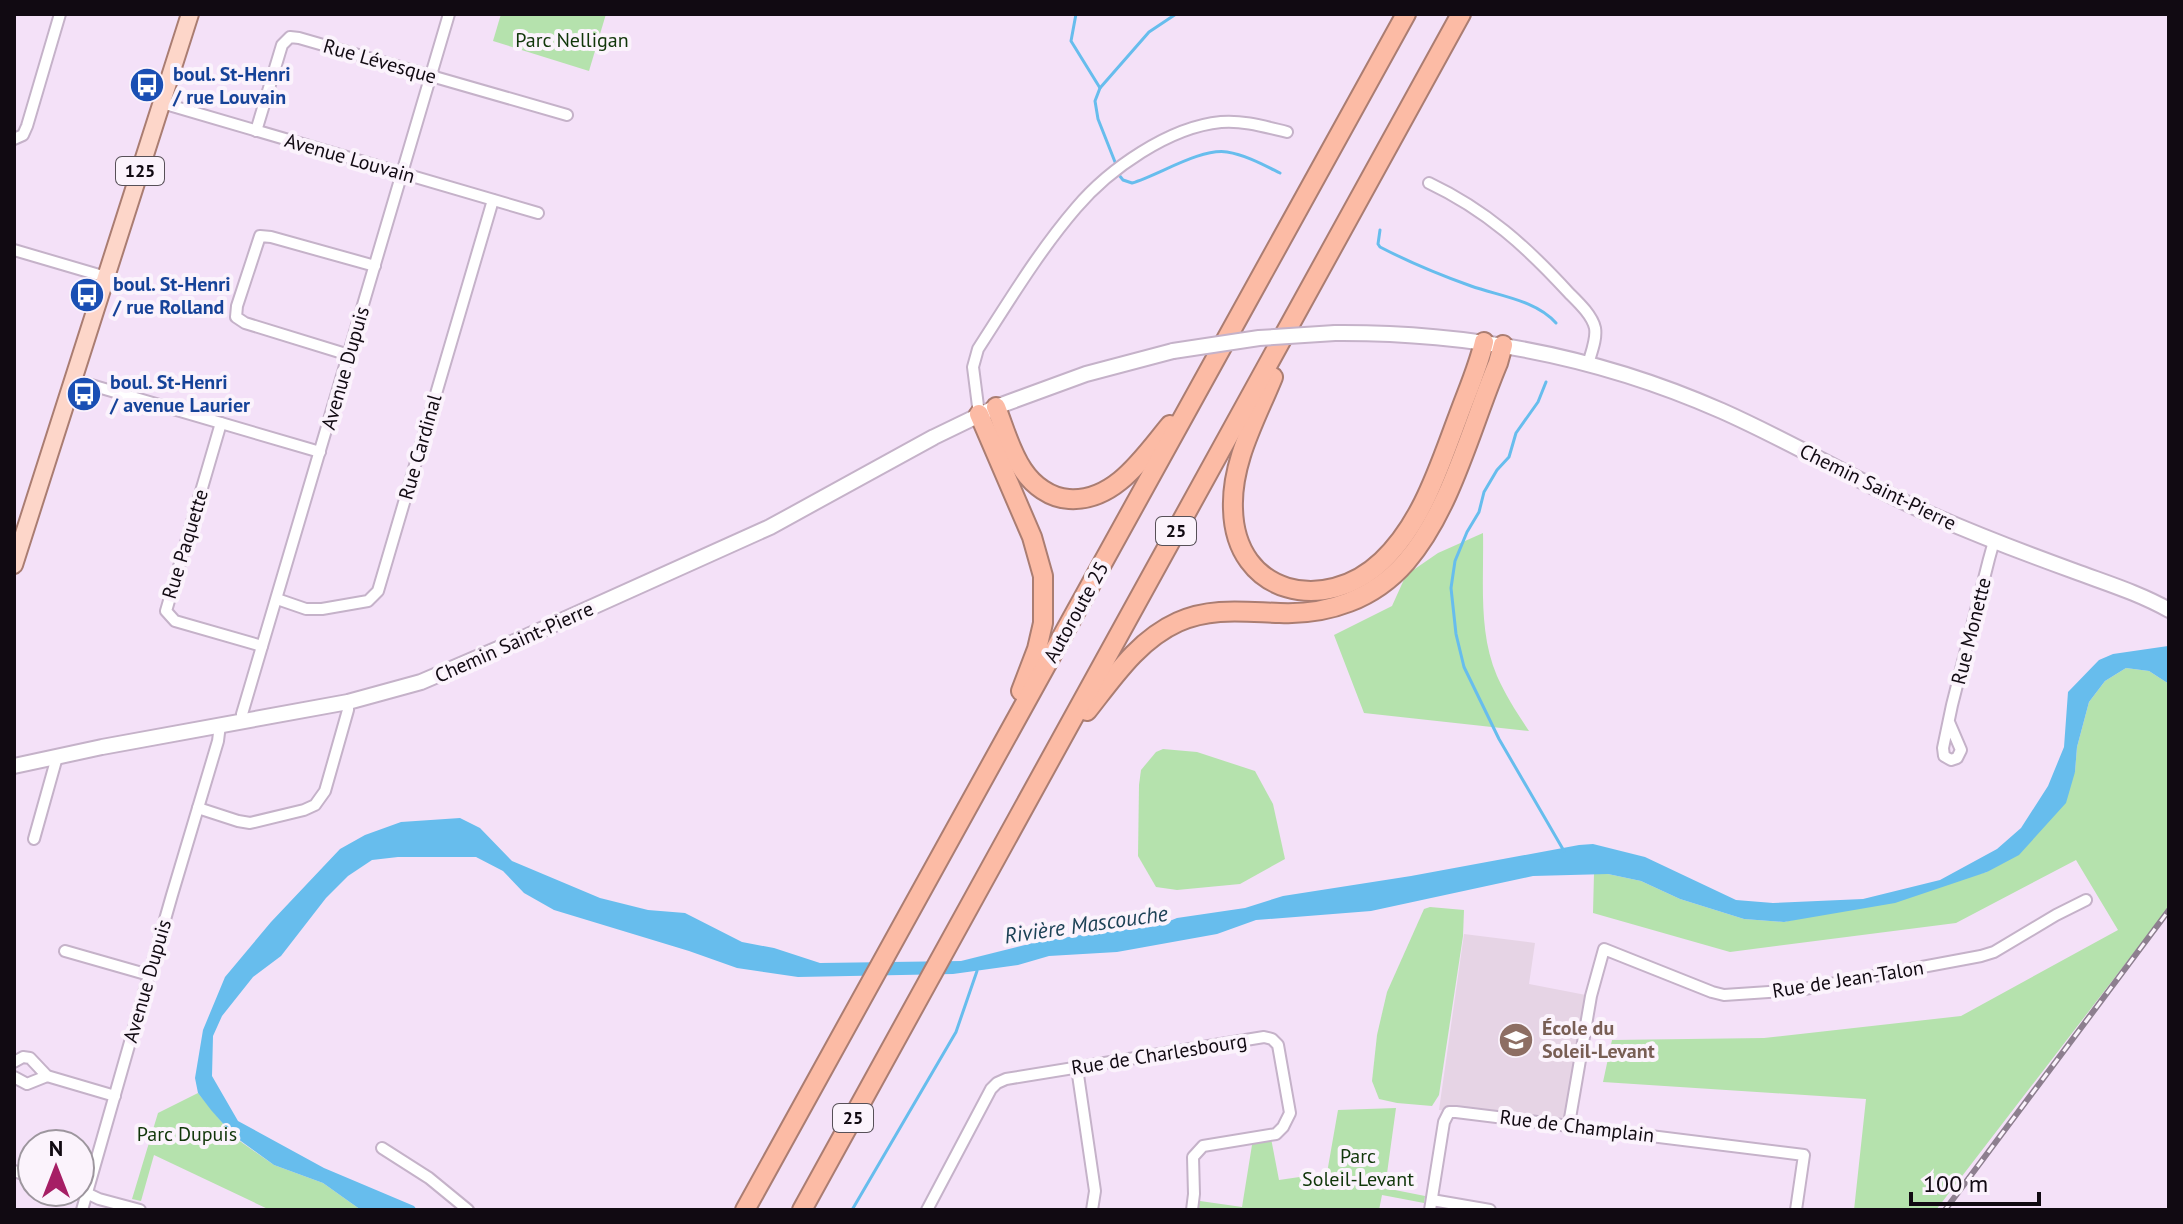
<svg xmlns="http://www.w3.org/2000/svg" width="2183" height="1224" font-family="'PT Sans',sans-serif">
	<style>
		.education { fill: #e6d4e5 }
		.green { fill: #b5e2ad }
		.water { fill: #67bded }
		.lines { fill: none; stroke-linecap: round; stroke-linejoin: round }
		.stream { stroke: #67bded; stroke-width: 3 }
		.street-casing { stroke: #c5b2c9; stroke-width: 14 }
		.secondary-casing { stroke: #c5b2c9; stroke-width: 18 }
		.primary-casing { stroke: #aa7d72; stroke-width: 20 }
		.highway-casing { stroke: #aa7d72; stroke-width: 22 }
		.street { stroke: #fff; stroke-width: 10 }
		.secondary { stroke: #fff; stroke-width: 14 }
		.primary { stroke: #fdd6c9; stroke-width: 16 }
		.highway { stroke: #fcbba5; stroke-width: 18 }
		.rail-casing { stroke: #8d7f8f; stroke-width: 6 }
		.rail { stroke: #fbf3fc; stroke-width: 3; stroke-dasharray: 9; stroke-linecap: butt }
		.secondary-bridge-casing { stroke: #c5b2c9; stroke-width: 18; stroke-linecap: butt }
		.secondary-bridge { stroke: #fff; stroke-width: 14 }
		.labels { text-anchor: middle; stroke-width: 8; stroke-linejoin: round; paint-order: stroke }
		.shield { fill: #fbf3fc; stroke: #575058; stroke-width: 2 }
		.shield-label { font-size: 18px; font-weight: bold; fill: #110a12 }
		.park-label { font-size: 20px; fill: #103609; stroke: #fbf3fc }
		.street-label { font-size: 20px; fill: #110a12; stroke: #fbf3fc }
		.transit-label { font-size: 20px; font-weight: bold; fill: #164399; stroke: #fbf3fc; text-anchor: start }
		.education-label { font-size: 20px; font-weight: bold; fill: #785e54; stroke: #fbf3fc; text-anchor: start }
		.water-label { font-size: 22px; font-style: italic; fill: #1d4256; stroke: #fbf3fc }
	</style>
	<rect width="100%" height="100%" fill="#f4e1f8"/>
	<path class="education" d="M1464 934 1535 943 1529 984 1591 996 1569 1122 1439 1110Z"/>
	<g class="green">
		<path d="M501 14H606L589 71 493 41Z"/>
		<path d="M1483 533C1484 580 1478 632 1497 676 1506 696 1517 713 1529 731L1364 713 1334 635 1392 606 1406 575 1438 553Z"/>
		<path d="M2126 668 2149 671 2169 684V907L1936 1210H1854L1866 1099 1603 1082 1612 1040 1764 1038 1961 1016 2118 930 2076 860 1956 923 1730 952 1593 913 1594 873 1608 874 1641 881 1680 899 1744 919 1784 922 1987 872 2075 772 2077 747 2089 702 2105 681Z"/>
		<path d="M1163 749 1197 752 1255 771 1273 804 1285 859 1240 884 1177 890 1156 887 1138 856 1139 785 1141 770 1156 752Z"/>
		<path d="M1430 907 1464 910 1463 936 1439 1095 1432 1106 1397 1103 1379 1099 1372 1081 1377 1035 1387 992 1424 909Z"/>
		<path d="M198 1093 234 1137 274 1165 323 1183 361 1210H270L154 1155 141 1201 132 1199 158 1113Z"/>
		<path d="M1396 1108 1385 1188 1425 1196 1424 1203 1382 1195 1379 1210H1209L1192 1207 1193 1200 1242 1207 1252 1145 1250 1137 1270 1133 1279 1180 1327 1173 1338 1110Z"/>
	</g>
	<path class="water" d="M2168 646 2169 684 2149 671 2126 668 2105 681 2089 702 2077 747 2075 772 2066 803 2019 855 1987 872 1895 903 1784 922 1744 919 1680 899 1641 881 1608 874 1533 876 1371 911 1256 920 1217 934 1117 952 1049 956 1018 965 953 974 798 977 737 968 689 951 554 910 524 893 503 871 476 857H398L372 860 348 876 326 898 281 956 253 977 222 1016 213 1036 212 1076 238 1121 324 1168 414 1206 417 1210H361L323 1183 274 1165 234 1136 211 1110 198 1093 195 1078 203 1030 225 977 271 922 340 849 365 835 401 822 460 818 480 828 512 861 600 898 648 910 685 913 742 942 774 948 820 963 961 961 1037 942 1100 932 1157 926 1177 918 1245 908 1283 896 1411 876 1579 845 1593 844 1645 857 1736 900 1773 903 1863 899 1940 880 1997 849 2021 828 2048 786 2064 747 2068 692 2099 660 2113 654Z"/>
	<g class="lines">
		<g class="stream">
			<path d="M1076 14 1071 41 1100 88"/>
			<path d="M1115 162 1098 119 1095 101 1100 88 1149 32 1176 14"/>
			<path d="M1119 175 1123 180 1132 183C1159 175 1200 148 1227 152 1246 155 1264 165 1280 173"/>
			<path d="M1380 230 1378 244 1380 247C1409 262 1440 275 1471 286 1499 296 1536 300 1556 323"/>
			<path d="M1546 382 1538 402 1516 433 1509 457 1497 470 1484 492 1479 512 1467 532 1455 561 1451 588 1456 634 1464 667 1499 739 1564 851"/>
			<path d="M852 1210 956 1032 977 971"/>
		</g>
		<g class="street-casing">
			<g id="street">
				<path d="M162 103 538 213"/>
				<path d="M256 131 282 45 290 37 299 38 567 115"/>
				<path d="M14 139 23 135 27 126 60 14"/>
				<path d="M1429 183C1486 210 1527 247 1569 293 1578 302 1592 315 1595 328 1597 339 1591 353 1588 364"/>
				<path d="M14 250 106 277"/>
				<path d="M349 355 245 323 236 317 237 306 260 236 271 237 375 266"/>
				<path d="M74 380 320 452"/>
				<path d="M979 414 973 367 978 349C1009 301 1039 251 1076 208 1109 169 1169 127 1221 122 1243 120 1266 127 1287 132"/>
				<path d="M221 423 166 611 175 621 262 646"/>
				<path d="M277 599 306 609H322L368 601 378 591 493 200"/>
				<path d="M242 721V714L449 14"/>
				<path d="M1949 722 1961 750 1957 758 1951 760 1944 756 1943 748 1952 705 1989 559 1994 541"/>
				<path d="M198 808 238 821 250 823 304 810 315 805 325 791 348 710V702"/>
				<path d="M34 839 57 757"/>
				<path d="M65 951 149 975"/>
				<path d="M14 1062 23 1057 30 1058 47 1076 115 1096"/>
				<path d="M1077 1068 1095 1191 1092 1210"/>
				<path d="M14 1077 27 1084 47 1076"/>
				<path d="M1569 1124 1591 996 1604 949 1712 992 1724 995 1799 990 1981 956 1994 952 2056 915 2086 900"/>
				<path d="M382 1148 429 1178 468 1210"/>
				<path d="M14 1171 32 1177"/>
				<path d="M80 1190 99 1199 140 1210"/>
				<path d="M1432 1200 1490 1210"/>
				<path d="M82 1210 172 895 218 741 220 725"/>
				<path d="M927 1210 991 1089 997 1083 1006 1079 1264 1037 1272 1039 1278 1045 1290 1113 1283 1127 1276 1134 1203 1146 1193 1157 1194 1194 1192 1210"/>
				<path d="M1430 1210 1444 1122 1449 1112H1456L1804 1155 1796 1210"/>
			</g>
		</g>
		<g class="secondary-casing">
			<g id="secondary">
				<path d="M1335 333C1468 332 1600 357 1722 411 1794 443 1862 484 1934 516 1980 536 2027 554 2074 571 2106 583 2139 593 2169 610"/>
				<path d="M14 766 102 747 348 702 421 682 519 640 770 527 934 437 996 407 1086 374 1173 351"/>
			</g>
		</g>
		<g class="primary-casing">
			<path id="primary" d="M14 565 190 14"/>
		</g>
		<g class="highway-casing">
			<g id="highway">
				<path d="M1273 377C1256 419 1231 462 1233 509 1235 595 1325 615 1382 561 1422 523 1439 467 1458 417 1467 392 1478 368 1484 342"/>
				<path d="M996 407C1004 427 1010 451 1023 470 1033 485 1050 498 1069 499 1115 502 1144 456 1170 425"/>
				<path d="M979 414 1032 537 1043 576V623L1037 649 1021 691"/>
				<path d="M1087 711C1113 678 1138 640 1178 622 1211 607 1245 612 1280 613 1328 615 1374 599 1406 562 1451 510 1471 427 1498 363L1503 345"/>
				<path d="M745 1210 1406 14"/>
				<path d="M802 1210 1461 14"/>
			</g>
		</g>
		<use href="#street" class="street"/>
		<use href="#secondary" class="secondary"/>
		<use href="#primary" class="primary"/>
		<use href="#highway" class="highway"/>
		<g class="rail-casing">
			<path id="rail" d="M1945 1210 2169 910"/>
		</g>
		<use href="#rail" class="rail"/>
		<g class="secondary-bridge-casing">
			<path id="secondary-bridge" d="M1173 351 1259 338 1335 333"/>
		</g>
		<use href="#secondary-bridge" class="secondary-bridge"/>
	</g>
	<defs>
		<g id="bus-disc" transform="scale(1.8)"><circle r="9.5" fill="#1a4fb4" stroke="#fbf3fc"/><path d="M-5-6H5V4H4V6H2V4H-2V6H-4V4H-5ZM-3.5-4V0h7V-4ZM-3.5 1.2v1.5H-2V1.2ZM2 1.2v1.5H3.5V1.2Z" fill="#fff"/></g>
		<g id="school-disc" transform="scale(1.8)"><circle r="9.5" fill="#8d6e63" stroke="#fbf3fc"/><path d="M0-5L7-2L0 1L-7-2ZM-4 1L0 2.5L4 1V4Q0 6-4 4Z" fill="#fff"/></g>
	</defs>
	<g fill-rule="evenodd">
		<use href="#bus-disc" x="147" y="85"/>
		<use href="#bus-disc" x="87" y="295"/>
		<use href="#bus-disc" x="84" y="394"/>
		<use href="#school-disc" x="1516" y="1040"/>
	</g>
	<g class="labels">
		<g class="shield">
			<rect x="116" y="157" width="48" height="28" rx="6"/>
			<rect x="1156" y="517" width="40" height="28" rx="6"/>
			<rect x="833" y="1104" width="40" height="28" rx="6"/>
		</g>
		<g class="shield-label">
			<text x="140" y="177">125</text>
			<text x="1176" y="537">25</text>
			<text x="853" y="1124">25</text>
		</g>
		<g class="park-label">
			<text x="572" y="47">Parc Nelligan</text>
			<text x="187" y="1141">Parc Dupuis</text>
			<text x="1358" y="1163">Parc<tspan x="1358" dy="23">Soleil-Levant</tspan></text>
		</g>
		<g class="street-label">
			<text transform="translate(380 61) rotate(16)" y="7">Rue Lévesque</text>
			<text transform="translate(350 158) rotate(16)" y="7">Avenue Louvain</text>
			<text transform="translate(345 368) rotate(-74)" y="7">Avenue Dupuis</text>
			<text transform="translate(420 447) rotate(-74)" y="7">Rue Cardinal</text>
			<text transform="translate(1878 487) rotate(26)" y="7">Chemin Saint-Pierre</text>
			<text transform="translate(185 544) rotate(-73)" y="7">Rue Paquette</text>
			<text transform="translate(1076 612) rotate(-61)" y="7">Autoroute 25</text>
			<text transform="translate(1971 631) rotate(-76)" y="7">Rue Monette</text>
			<text transform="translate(514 642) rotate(-24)" y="7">Chemin Saint-Pierre</text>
			<text transform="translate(1848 979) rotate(-9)" y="7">Rue de Jean-Talon</text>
			<text transform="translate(147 981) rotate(-74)" y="7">Avenue Dupuis</text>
			<text transform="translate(1159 1054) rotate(-9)" y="7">Rue de Charlesbourg</text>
			<text transform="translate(1577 1126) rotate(7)" y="7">Rue de Champlain</text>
		</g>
		<g class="transit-label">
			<text x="173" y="81">boul. St-Henri<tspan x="173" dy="23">/ rue Louvain</tspan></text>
			<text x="113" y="291">boul. St-Henri<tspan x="113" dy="23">/ rue Rolland</tspan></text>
			<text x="110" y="389">boul. St-Henri<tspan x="110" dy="23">/ avenue Laurier</tspan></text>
		</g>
		<g class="education-label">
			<text x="1542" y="1035">École du<tspan x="1542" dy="23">Soleil-Levant</tspan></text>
		</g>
		<g class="water-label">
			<text transform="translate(1086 924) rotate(-8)" y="8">Rivière Mascouche</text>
		</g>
	</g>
	<rect width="2183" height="1224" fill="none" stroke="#110a12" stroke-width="32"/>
	<g transform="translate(56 1168)"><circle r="38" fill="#fbf3fc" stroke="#9d969e" stroke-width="2"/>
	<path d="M0-6L14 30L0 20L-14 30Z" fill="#a61e65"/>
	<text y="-12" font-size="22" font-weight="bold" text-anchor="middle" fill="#110a12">N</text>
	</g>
	<path d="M1911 1192v12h128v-12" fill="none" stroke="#110a12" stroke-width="4"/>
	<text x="1923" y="1192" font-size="24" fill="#110a12" stroke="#fbf3fc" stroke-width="6" paint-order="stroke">100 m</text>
</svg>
